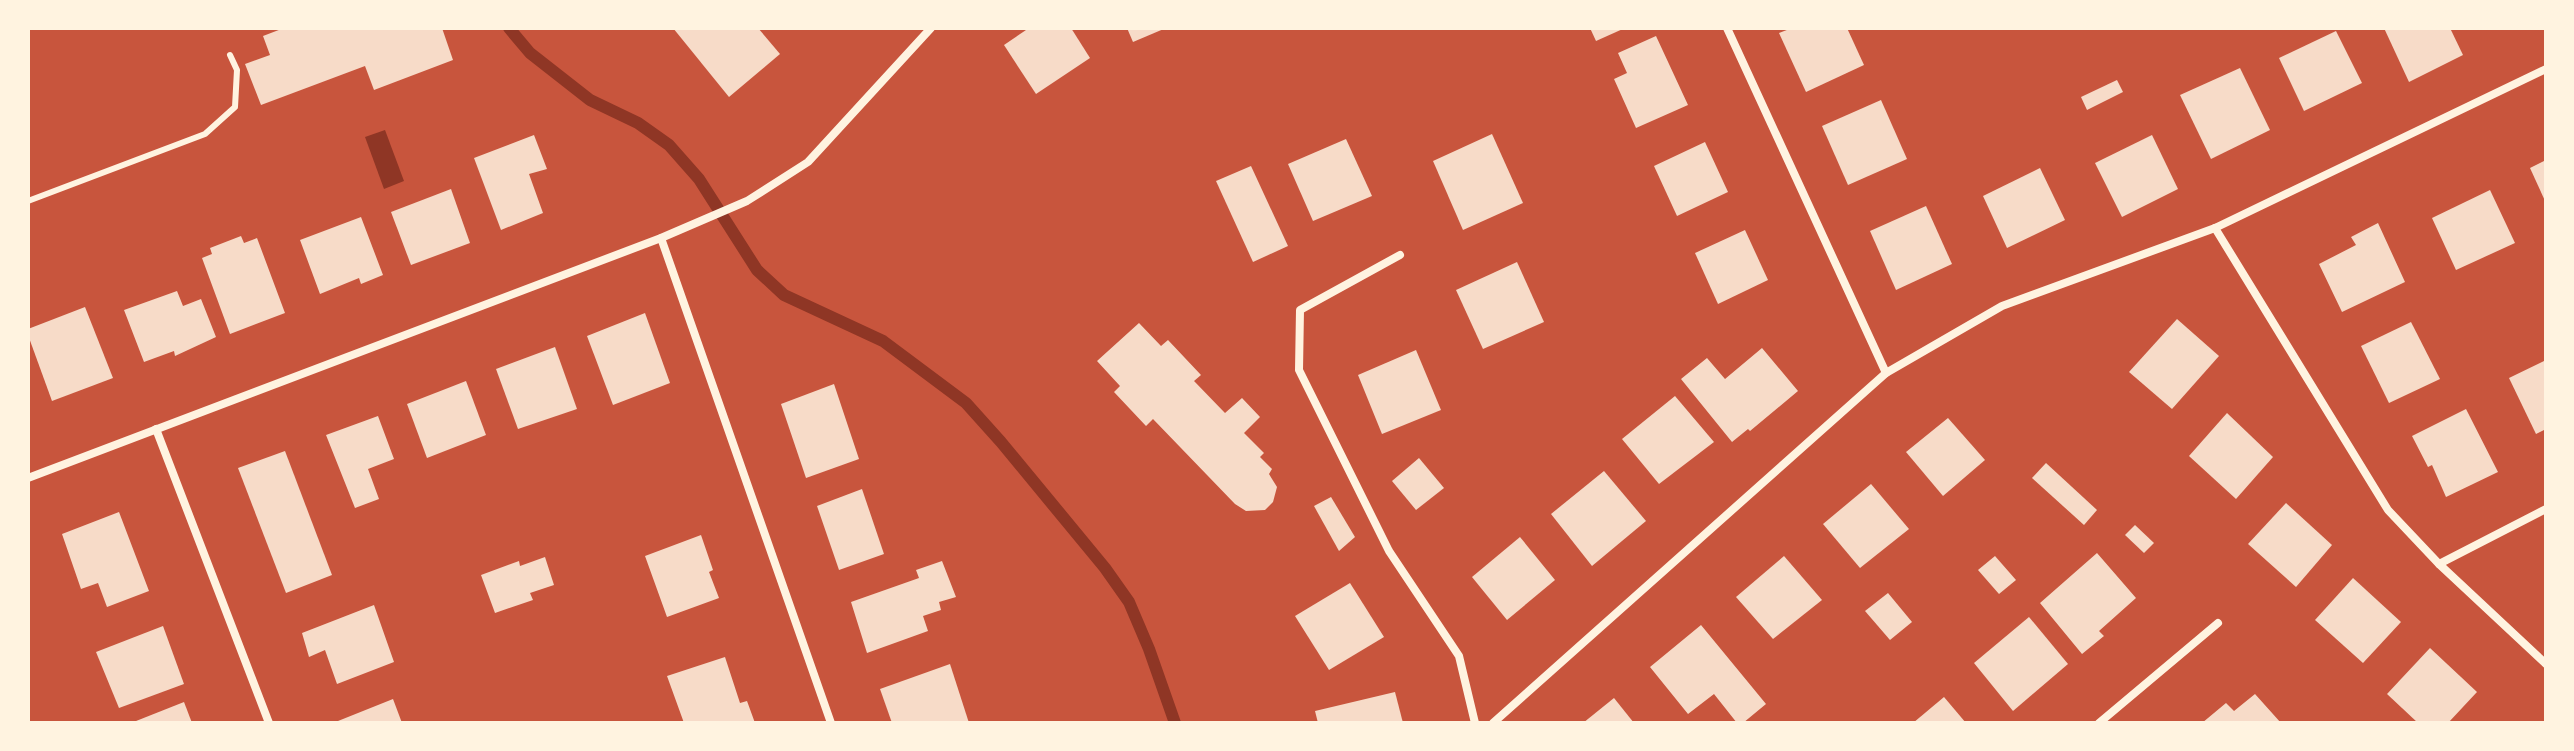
<svg xmlns="http://www.w3.org/2000/svg" width="2574" height="751" font-family="'Noto Sans',sans-serif">
	<style>
		.water { fill: #8f3625 }
		.lines { fill: none; stroke-linecap: round; stroke-linejoin: round }
		.stream { stroke: #8f3625; stroke-width: 12 }
		.building { fill: #f7dbc8 }
		.service { stroke: #fff3e0; stroke-width: 6 }
		.minor { stroke: #fff3e0; stroke-width: 8 }
	</style>
	<rect width="100%" height="100%" fill="#c8553d"/>
	<path class="water" d="M385 130 404 181 384 189 365 137Z"/>
	<g class="lines">
		<path class="stream" d="M509 28 530 53 590 100 638 123 669 145 699 179 757 270 784 295 883 341 966 403 1001 442 1105 568 1129 602 1149 649 1175 723"/>
	</g>
	<g class="building">
		<path d="M284 28H442L453 60 374 90 365 66 261 105 245 64 270 55 263 36Z"/>
		<path d="M673 28H758L780 54 729 97Z"/>
		<path d="M1029 28H1071L1090 58 1036 94 1004 45Z"/>
		<path d="M1127 28H1166L1133 42Z"/>
		<path d="M1590 28H1625L1596 41Z"/>
		<path d="M1792 28H1847L1864 65 1806 92 1779 33Z"/>
		<path d="M2384 28H2450L2463 55 2409 82Z"/>
		<path d="M2336 31 2362 83 2304 111 2279 58Z"/>
		<path d="M1656 36 1688 105 1636 128 1614 79 1627 73 1618 53Z"/>
		<path d="M2240 68 2270 130 2211 159 2180 95Z"/>
		<path d="M2117 80 2123 92 2087 110 2081 97Z"/>
		<path d="M1881 100 1907 159 1848 185 1822 126Z"/>
		<path d="M1492 134 1523 203 1463 230 1433 161Z"/>
		<path d="M534 135 547 169 529 174 543 213 501 230 474 158Z"/>
		<path d="M2152 135 2178 189 2122 217 2095 163Z"/>
		<path d="M1346 139 1372 196 1313 221 1288 164Z"/>
		<path d="M1705 142 1728 192 1677 216 1654 166Z"/>
		<path d="M2546 160V203L2530 168Z"/>
		<path d="M1251 166 1288 246 1253 262 1216 181Z"/>
		<path d="M2040 168 2065 220 2007 248 1983 196Z"/>
		<path d="M451 189 470 243 411 265 391 212Z"/>
		<path d="M2490 190 2515 243 2456 270 2432 218Z"/>
		<path d="M1926 206 1952 264 1896 290 1870 231Z"/>
		<path d="M361 217 383 275 361 284 359 278 320 294 300 240Z"/>
		<path d="M2378 223 2405 282 2342 312 2319 264 2356 245 2351 237Z"/>
		<path d="M1745 230 1768 280 1718 304 1695 253Z"/>
		<path d="M241 236 244 243 257 238 285 313 230 334 202 258 212 254 210 248Z"/>
		<path d="M1517 262 1544 322 1483 349 1456 290Z"/>
		<path d="M177 291 183 306 201 299 216 337 175 356 174 351 144 362 124 310Z"/>
		<path d="M85 307 113 378 52 401 28 335V329Z"/>
		<path d="M645 313 670 383 613 405 587 336Z"/>
		<path d="M2177 319 2219 356 2172 409 2129 372Z"/>
		<path d="M2411 322 2440 379 2389 403 2361 346Z"/>
		<path d="M1139 323 1161 346 1168 340 1201 375 1194 381 1225 413 1242 398 1260 417 1244 433 1264 453 1260 457 1272 469 1269 474 1277 487 1273 502 1265 510 1246 511 1235 504 1153 419 1146 426 1114 392 1120 386 1097 361Z"/>
		<path d="M555 347 577 409 518 429 496 369Z"/>
		<path d="M1762 348 1798 391 1750 431 1748 429 1732 442 1681 379 1707 358 1725 379Z"/>
		<path d="M1416 350 1441 410 1382 434 1358 375Z"/>
		<path d="M2546 360V429L2536 434 2509 378Z"/>
		<path d="M466 381 486 435 427 458 407 404Z"/>
		<path d="M834 384 859 459 806 478 781 404Z"/>
		<path d="M1675 396 1714 442 1659 484 1622 439Z"/>
		<path d="M2466 409 2498 472 2446 497 2432 465 2428 467 2412 436Z"/>
		<path d="M2227 413 2273 457 2236 499 2189 456Z"/>
		<path d="M378 416 394 459 368 469 379 499 355 508 326 435Z"/>
		<path d="M1948 418 1985 460 1943 496 1906 452Z"/>
		<path d="M285 451 332 575 286 593 238 468Z"/>
		<path d="M1419 458 1444 488 1416 510 1392 481Z"/>
		<path d="M2046 463 2097 510 2084 525 2032 478Z"/>
		<path d="M1604 471 1646 521 1592 566 1551 514Z"/>
		<path d="M1871 484 1909 529 1860 568 1823 524Z"/>
		<path d="M862 489 884 554 839 570 817 506Z"/>
		<path d="M1331 497 1355 537 1339 551 1314 506Z"/>
		<path d="M2286 503 2332 545 2296 587 2248 544Z"/>
		<path d="M119 512 149 591 107 607 98 583 81 589 62 534Z"/>
		<path d="M2135 525 2154 543 2144 553 2125 535Z"/>
		<path d="M701 535 713 570 709 572 719 598 667 617 645 556Z"/>
		<path d="M1520 537 1555 580 1507 620 1472 577Z"/>
		<path d="M2097 553 2136 598 2099 631 2104 636 2082 654 2040 603Z"/>
		<path d="M1784 556 1822 600 1773 639 1736 597Z"/>
		<path d="M1995 556 2016 580 1999 594 1978 570Z"/>
		<path d="M545 557 554 585 530 593 533 600 495 613 481 575 519 561 520 566Z"/>
		<path d="M942 561 956 597 939 602 941 610 923 616 928 631 867 653 851 602 919 578 916 570Z"/>
		<path d="M2353 578 2401 622 2363 663 2315 620Z"/>
		<path d="M1350 583 1384 637 1329 670 1295 616Z"/>
		<path d="M1888 593 1912 622 1890 640 1865 611Z"/>
		<path d="M374 605 394 662 337 684 325 650 309 657 302 633Z"/>
		<path d="M2029 617 2068 664 2013 711 1974 663Z"/>
		<path d="M1701 625 1766 704 1743 723H1737L1714 694 1688 714 1650 667Z"/>
		<path d="M163 626 184 684 119 708 96 652Z"/>
		<path d="M2430 648 2477 692 2448 723H2418L2387 694Z"/>
		<path d="M725 657 740 703 747 701 755 723H684L667 676Z"/>
		<path d="M950 664 969 723H892L880 689Z"/>
		<path d="M1395 692 1403 723H1318L1315 711Z"/>
		<path d="M2255 694 2281 723H2202L2226 703 2234 711Z"/>
		<path d="M1944 697 1966 723H1913Z"/>
		<path d="M1614 698 1634 723H1583Z"/>
		<path d="M393 699 402 723H333Z"/>
		<path d="M184 702 192 723H131Z"/>
	</g>
	<g class="lines">
		<path class="service" d="M28 201 205 134 235 107 237 70 230 55"/>
		<g class="minor">
			<path d="M1727 28 1886 373"/>
			<path d="M2215 228 2388 510 2439 564 2546 664"/>
			<path d="M661 238 831 723"/>
			<path d="M1400 255 1300 310 1299 370 1389 551 1459 656 1475 723"/>
			<path d="M156 429 269 723"/>
			<path d="M28 478 661 238 747 201 808 162 931 28"/>
			<path d="M2439 564 2546 509"/>
			<path d="M1493 723 1886 373 2002 306 2215 228 2546 69"/>
			<path d="M2099 723 2218 623"/>
		</g>
	</g>
	<rect width="2574" height="751" fill="none" stroke="#fff3e0" stroke-width="60"/>
</svg>
